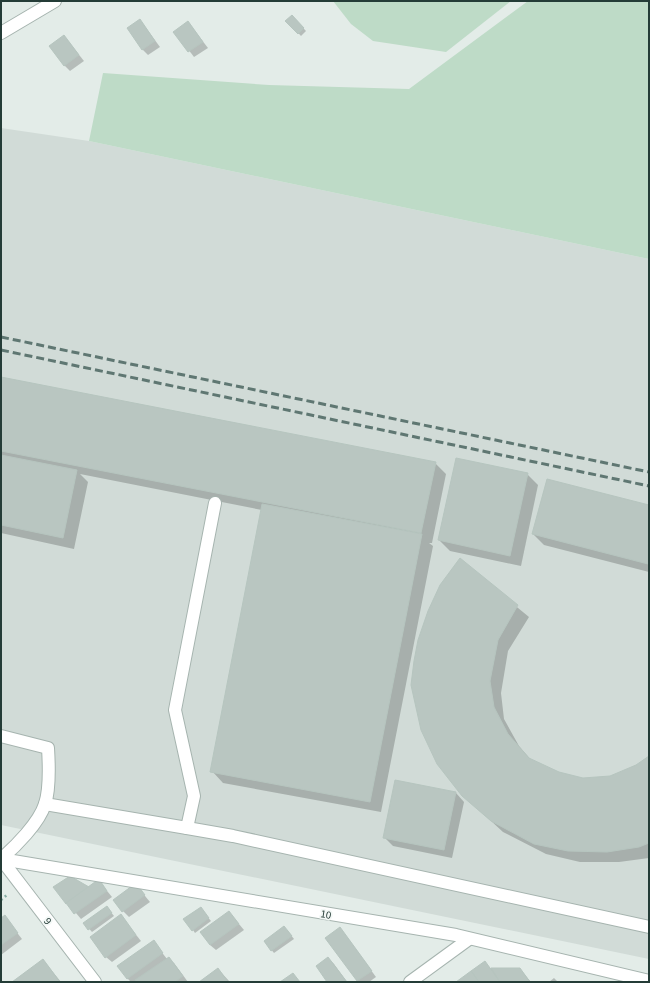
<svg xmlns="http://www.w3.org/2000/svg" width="650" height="983" font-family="'Source Sans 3',sans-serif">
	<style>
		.built { fill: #d1dbd7 }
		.green { fill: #bedbc7 }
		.shadow { fill: #0003 }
		.building { fill: #b9c6c1; stroke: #b6c5bf }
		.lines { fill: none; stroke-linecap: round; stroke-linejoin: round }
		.minor-casing { stroke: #a6b4af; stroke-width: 14 }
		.path { stroke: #86ada3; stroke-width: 2.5; stroke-dasharray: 2 3; stroke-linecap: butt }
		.minor { stroke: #fff; stroke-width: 12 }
		.rail { stroke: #5f7772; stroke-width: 3; stroke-dasharray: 8 4; stroke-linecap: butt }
		.labels { text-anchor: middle; stroke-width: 3.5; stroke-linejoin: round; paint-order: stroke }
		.street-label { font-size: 11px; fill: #243c37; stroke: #f3f8f6 }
	</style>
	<rect width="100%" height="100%" fill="#e3ece8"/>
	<path class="built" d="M1 128 89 141 649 259V959L1 825Z"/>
	<g class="green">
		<path d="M333 1H511L446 52 373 41 351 24Z"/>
		<path d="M528 1H649V259L89 141 103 73 269 85 409 89Z"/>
	</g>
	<g class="shadow">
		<path d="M292 16 306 31 301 36 287 21Z"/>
		<path d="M140 20 160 47 148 55 142 49Z"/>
		<path d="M188 22 208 48 194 57 175 32Z"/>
		<path d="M64 36 84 61 70 71 64 65Z"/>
		<path d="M1 378 435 463 446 474 432 543H429L433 546 381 812 223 783 212 771 262 510 80 474 88 482 74 549 1 533Z"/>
		<path d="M527 474 538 485 521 566 450 551 439 540Z"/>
		<path d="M547 480 649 506V572L544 545 533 534Z"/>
		<path d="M460 560 529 617 508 651 501 693 504 719 519 746 531 760 558 773 583 779 610 777 637 766 649 757V858L619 862H580L546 854 503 832 463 795Z"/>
		<path d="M456 793 464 802 452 858 393 846 384 837Z"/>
		<path d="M99 881 112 897 81 919 54 887 89 888Z"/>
		<path d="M136 885 150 902 129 917 123 911Z"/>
		<path d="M107 907 114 916 92 932 84 923Z"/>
		<path d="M203 911 211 921 195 933 193 930Z"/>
		<path d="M229 912 244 930 216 950 210 945Z"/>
		<path d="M4 916 22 939 1 955V919Z"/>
		<path d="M121 916 141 941 112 962 106 957Z"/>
		<path d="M340 928 376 977 369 982 357 981Z"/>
		<path d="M287 930 294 939 274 953 265 942Z"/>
		<path d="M153 941 167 959 174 963 188 982H131L127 978Z"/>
		<path d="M328 958 334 964 347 982H329Z"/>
		<path d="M43 960 61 982H13Z"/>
		<path d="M485 963 491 969H520L531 982H457Z"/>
		<path d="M218 969 230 982H200Z"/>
		<path d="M554 978 558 982H549Z"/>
	</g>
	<g class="building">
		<path d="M292 15 304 28 298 34 285 21Z"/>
		<path d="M140 19 155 41 142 50 127 28Z"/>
		<path d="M188 21 203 42 188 52 173 32Z"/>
		<path d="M64 35 79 55 64 66 49 46Z"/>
		<path d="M1 377 436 462 421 533 1 451Z"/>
		<path d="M1 455 77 470 63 538 1 525Z"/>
		<path d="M456 458 528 473 510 556 438 540Z"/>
		<path d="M547 479 649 505 648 564 532 534Z"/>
		<path d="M262 504 422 534 370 802 210 772Z"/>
		<path d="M460 558 518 605 498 640 490 681 494 707 508 734 529 758 559 772 583 778 610 776 636 765 649 756V843L639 847 607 852 568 851 534 844 491 821 462 796 437 764 421 730 411 685 414 661 418 640 428 611 440 585Z"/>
		<path d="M395 780 456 792 444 850 383 838Z"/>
		<path d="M70 876 89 887 66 904 53 887Z"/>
		<path d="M99 879 107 891 74 914 66 903Z"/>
		<path d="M136 883 145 895 122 912 113 900Z"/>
		<path d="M107 906 112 913 88 930 83 923Z"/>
		<path d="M201 907 209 918 192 931 183 919Z"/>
		<path d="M229 911 239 924 210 945 200 932Z"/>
		<path d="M121 914 136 935 105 958 90 937Z"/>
		<path d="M5 915 18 933 1 945V918Z"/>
		<path d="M284 926 292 936 271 951 264 941Z"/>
		<path d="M340 927 372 971 357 981 325 938Z"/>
		<path d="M154 940 163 953 127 979 117 966Z"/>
		<path d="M169 957 183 976 175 982H136L135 980Z"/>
		<path d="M328 957 347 982H327L316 966Z"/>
		<path d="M43 959 60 982H12Z"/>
		<path d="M485 961 500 982H479L471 971Z"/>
		<path d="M218 968 228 982H199Z"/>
		<path d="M491 968H520L530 982H500Z"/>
		<path d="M471 971 479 982H456Z"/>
		<path d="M293 973 300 982H280Z"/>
	</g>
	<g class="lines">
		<g class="minor-casing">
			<g id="minor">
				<path d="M1 33 55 1"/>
				<path d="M1 736 48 748C49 764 50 789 45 804 39 823 16 846 1 859"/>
				<path d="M45 804 187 828 194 796 175 710 215 503"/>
				<path d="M187 828 233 836 649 927"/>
				<path d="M1 859 456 935 649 981"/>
				<path d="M1 859 95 982"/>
				<path d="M410 982 469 939"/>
			</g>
		</g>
		<path class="path" d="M1 900 8 894"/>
		<use href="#minor" class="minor"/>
		<g class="rail">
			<path d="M1 337 649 472"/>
			<path d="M1 350 649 486"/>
		</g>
	</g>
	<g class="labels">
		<g class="street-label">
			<text transform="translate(326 914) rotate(10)" y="4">10</text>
			<text transform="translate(48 921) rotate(52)" y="4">9</text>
		</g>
	</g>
	<rect width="650" height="983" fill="none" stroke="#243c37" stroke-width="4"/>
</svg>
